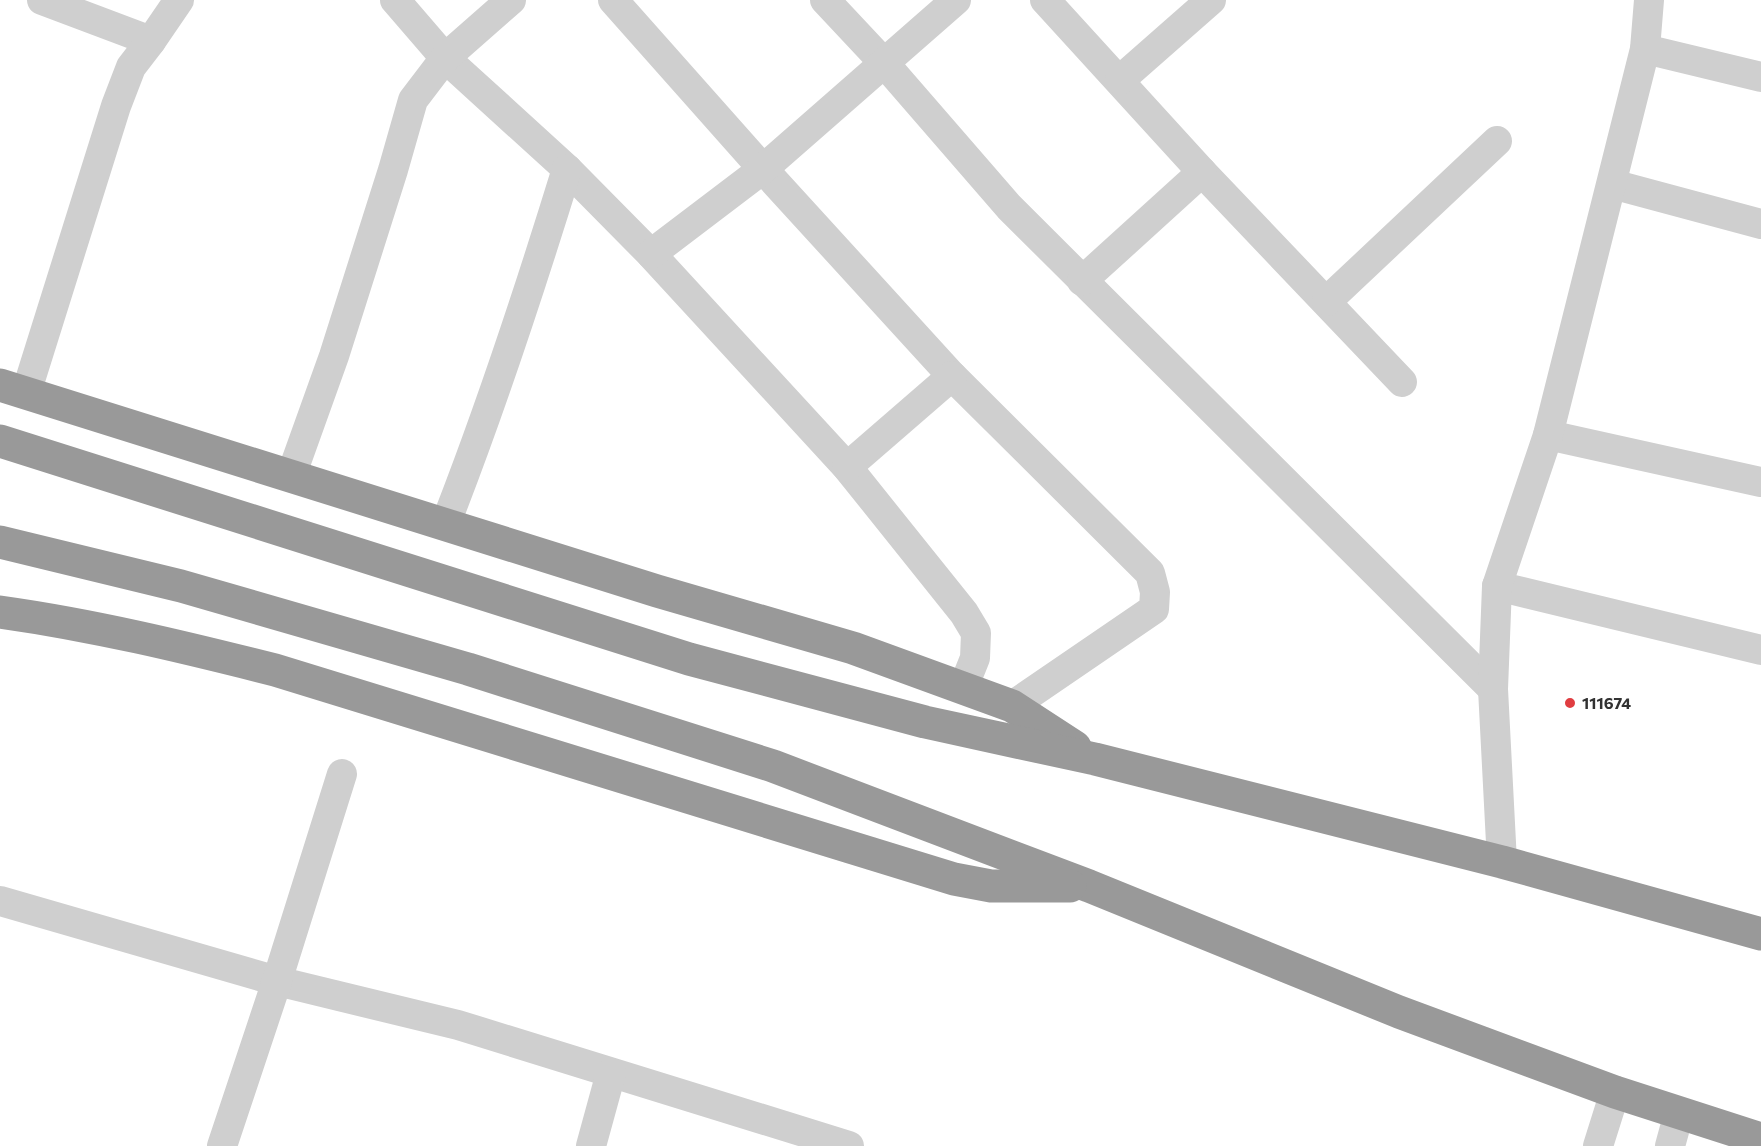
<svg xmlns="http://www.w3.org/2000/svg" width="1761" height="1146" font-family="Commissioner,sans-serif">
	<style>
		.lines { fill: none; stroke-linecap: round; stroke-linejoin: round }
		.street { stroke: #cfcfcf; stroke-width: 30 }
		.highway { stroke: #999; stroke-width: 33 }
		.poi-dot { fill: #e03d41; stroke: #fff; stroke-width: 2 }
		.labels { text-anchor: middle; stroke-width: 6; stroke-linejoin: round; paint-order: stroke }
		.poi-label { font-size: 16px; font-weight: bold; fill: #323232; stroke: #fff; text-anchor: start }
	</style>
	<rect width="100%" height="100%" fill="#fff"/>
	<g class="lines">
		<g class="street">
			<path d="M42 0 151 41"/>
			<path d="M395 0 445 58 567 169 651 254 847 467 964 613 976 633 975 658 963 688"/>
			<path d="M613 0 763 169 952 376 1150 573 1155 592 1154 609 1012 706"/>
			<path d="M825 0 885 64 1009 207 1493 689"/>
			<path d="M1045 0 1202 172 1402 382"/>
			<path d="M1645 49 1761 77"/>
			<path d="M1120 80 1211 0"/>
			<path d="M1612 184 1761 224"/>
			<path d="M651 254 763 169 956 0"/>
			<path d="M1082 281 1202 172"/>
			<path d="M1327 301 1497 141"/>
			<path d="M26 393 116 106 131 67 151 41 179 0"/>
			<path d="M1548 435 1761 482"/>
			<path d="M847 467 952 376"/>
			<path d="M291 476 334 356 393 170 413 100 445 58 511 0"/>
			<path d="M445 525C491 408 530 289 567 169"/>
			<path d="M1497 586 1761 650"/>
			<path d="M1502 862 1493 689 1497 586 1548 435 1645 49 1649 0"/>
			<path d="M0 901 277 981 458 1025 849 1146"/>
			<path d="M222 1146 277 981 342 774"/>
			<path d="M591 1146 611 1073"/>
			<path d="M1598 1146 1615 1092"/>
			<path d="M1670 1146 1679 1113"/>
		</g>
		<g class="highway">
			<path d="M0 385 657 591 853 648 1012 706 1075 747"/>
			<path d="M0 441 689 659 925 722 1095 759 1502 862 1761 934"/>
			<path d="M0 542 181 586 468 669 773 766 1089 886 1399 1012 1615 1092 1761 1139"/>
			<path d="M0 612C93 625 184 647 275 670L954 879 991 886H1070"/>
		</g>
	</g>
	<circle class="poi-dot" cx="1570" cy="703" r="6"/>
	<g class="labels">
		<g class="poi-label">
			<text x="1582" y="709">111674</text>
		</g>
	</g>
</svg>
